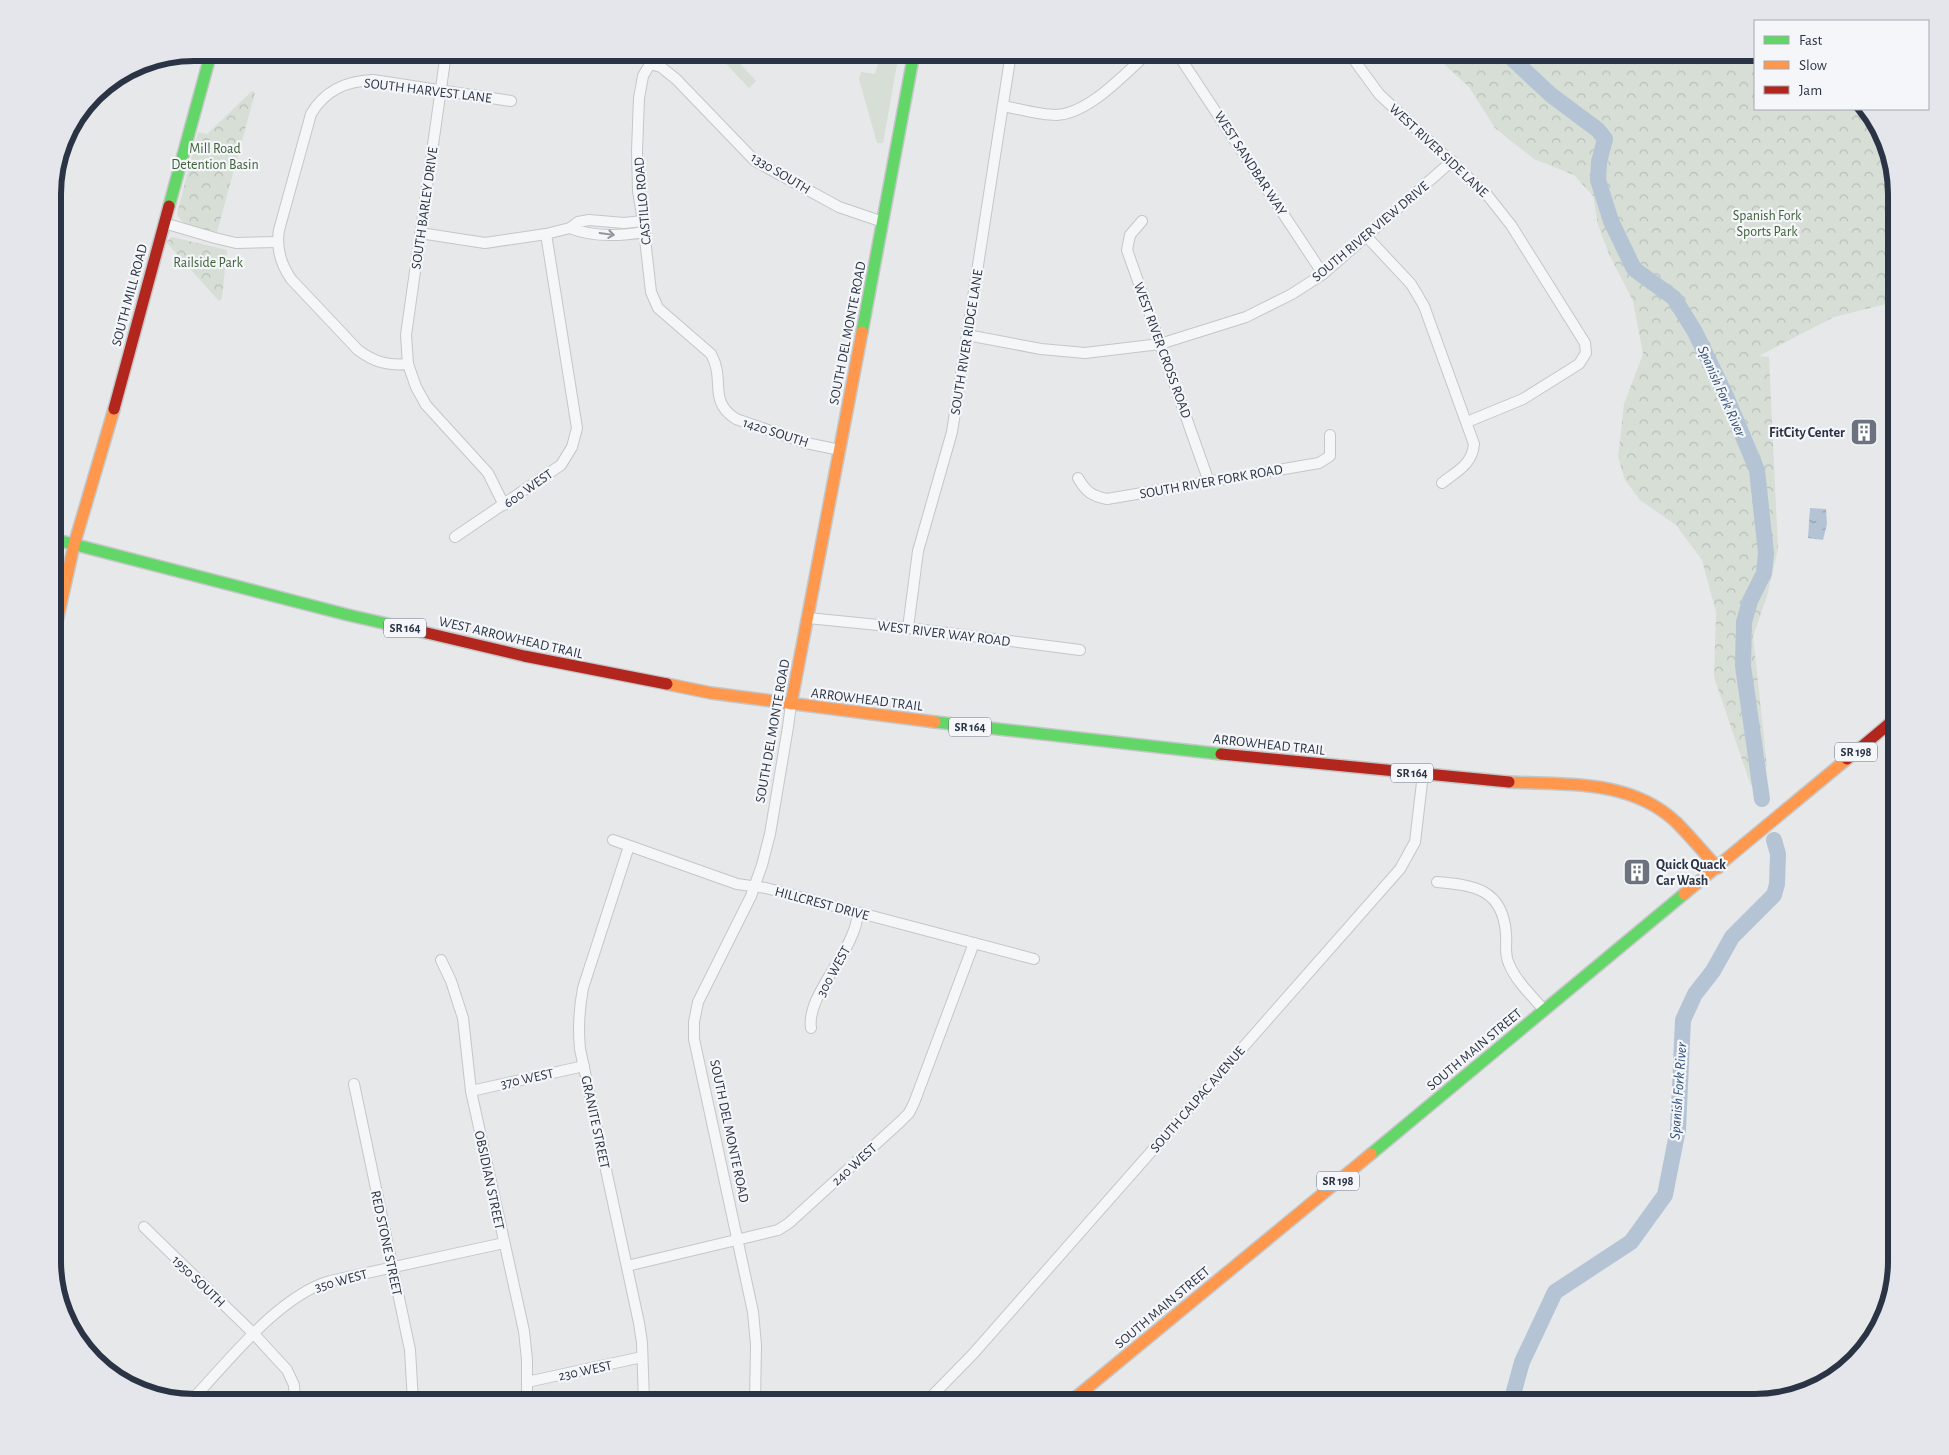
<svg xmlns="http://www.w3.org/2000/svg" width="1949" height="1455" font-family="'Alegreya Sans',sans-serif">
	<style>
		.grass { fill: #d6ded6 }
		.forest { fill: url(#forest-crowns) }
		.water { fill: url(#water-ripples) }
		.lines { fill: none; stroke-linecap: round; stroke-linejoin: round }
		.river { stroke: #b4c4d5; stroke-width: 16 }
		.street-casing { stroke: #c4c6c8; stroke-width: 12 }
		.fast-casing { stroke: #c4c6c8; stroke-width: 14 }
		.slow-casing { stroke: #c4c6c8; stroke-width: 14 }
		.jam-casing { stroke: #c4c6c8; stroke-width: 14 }
		.street { stroke: #f5f6f7; stroke-width: 10 }
		.fast { stroke: #63d668; stroke-width: 11 }
		.slow { stroke: #ff974d; stroke-width: 11 }
		.jam { stroke: #b3261e; stroke-width: 11 }
		.oneway { stroke: #90959e }
		.labels { text-anchor: middle; stroke-width: 4.5; stroke-linejoin: round; paint-order: stroke }
		.shield { fill: #f4f6f9; stroke: #676e7b; stroke-width: 1 }
		.shield-label { font-size: 12px; font-weight: bold; fill: #2b3445 }
		.street-label { font-size: 14px; fill: #2b3445; stroke: #f4f6f9 }
		.park-label { font-size: 14px; fill: #3f6138; stroke: #f4f6f9 }
		.poi-label { font-size: 14px; font-weight: bold; fill: #2b3445; stroke: #f4f6f9; text-anchor: end }
		.water-label { font-size: 15px; font-style: italic; fill: #34527a; stroke: #f4f6f9 }
		.rim { fill: none; stroke: #2b3445; stroke-width: 6 }
	</style>
	<defs>
		<pattern id="forest-crowns" width="20" height="18" patternUnits="userSpaceOnUse" patternTransform="scale(1.25)"><rect width="20" height="18" fill="#d6ded6"/><path d="M2 6a3 3 0 1 1 6 0M12 15a3 3 0 1 1 6 0" fill="none" stroke="#b8bfb9"/></pattern>
		<pattern id="water-ripples" width="26" height="14" patternUnits="userSpaceOnUse" patternTransform="scale(1.25)"><rect width="26" height="14" fill="#b4c4d5"/><path d="M2 4q2-2 4 0t4 0M15 11q2-2 4 0t4 0" fill="none" stroke="#93a0af"/></pattern>
	</defs>
	<rect width="100%" height="100%" fill="#e6e8ea"/>
	<g class="grass">
		<path d="M716 53H730L756 81 749 88Z"/>
		<path d="M881 53H899L883 143H877L859 79 861 72 875 74Z"/>
	</g>
	<g class="forest">
		<path d="M1432 53H1755V109H1863L1882 132 1896 194V266L1892 270 1894 302 1834 317 1759 356 1769 357 1778 549 1767 596 1753 636 1767 766 1751 786 1714 677 1716 612 1702 560 1676 525 1640 500 1625 480 1618 457 1624 404 1643 354 1633 301 1609 254 1598 225 1593 196 1574 175 1534 159 1495 128 1469 87Z"/>
		<path d="M252 91 255 93 217 232C204 228 182 228 177 214L198 132 207 134Z"/>
		<path d="M172 237 227 250 222 298 219 301 166 242Z"/>
	</g>
	<path class="water" d="M1810 508 1826 509 1827 524 1823 540 1808 538Z"/>
	<g class="lines">
		<g class="river">
			<path d="M1506 53 1551 95 1598 130 1605 139 1599 162 1598 180 1611 221 1634 269 1674 298 1695 332 1726 396 1757 470 1766 553 1764 573 1750 601 1744 622 1743 666 1762 799"/>
			<path d="M1511 1402 1522 1362 1555 1292 1631 1242 1665 1195 1678 1129 1683 1020 1695 994 1713 971 1732 937 1774 895 1777 884 1778 854 1774 840"/>
		</g>
		<g class="street-casing">
			<g id="street">
				<path d="M446 53 406 335 408 364 416 387 426 405 488 473 504 505"/>
				<path d="M1177 53 1323 274"/>
				<path d="M1349 53 1379 94 1488 196 1511 225 1585 343 1586 353 1579 364 1523 399 1467 422"/>
				<path d="M1003 106C1020 109 1039 115 1056 115 1089 114 1125 73 1148 53"/>
				<path d="M1142 221 1130 235 1127 250 1209 482"/>
				<path d="M164 223 215 238 236 243 277 242"/>
				<path d="M570 228C592 237 621 236 645 232"/>
				<path d="M420 233 485 243 546 234 570 228 578 222 589 220 624 223 643 221"/>
				<path d="M1367 237 1411 284 1424 306 1474 444C1472 465 1457 471 1442 483"/>
				<path d="M967 335 1041 349 1085 353 1160 344 1246 317 1292 294 1323 274 1452 161"/>
				<path d="M408 364C388 366 374 362 358 350L291 279C280 263 276 248 279 230L311 114C325 90 346 81 373 80L511 101"/>
				<path d="M840 450 806 443 736 419C707 400 726 381 711 354L658 308 651 292 643 221 638 191 637 151 639 98 643 76 650 64 661 67 676 79 755 161 839 207 883 222"/>
				<path d="M1078 478C1086 492 1092 496 1107 499L1319 463 1330 456V435"/>
				<path d="M455 537 561 465 572 447 577 428 546 234"/>
				<path d="M808 618 908 628 1080 650"/>
				<path d="M908 628 918 551 952 432 1011 53"/>
				<path d="M613 840 737 884 766 888 1034 959"/>
				<path d="M629 846 583 988C579 1009 578 1028 580 1049L639 1323 642 1343 644 1402"/>
				<path d="M1437 882C1474 885 1503 889 1506 934 1507 945 1504 954 1509 964 1516 981 1532 996 1544 1010"/>
				<path d="M441 960 451 981 463 1018 471 1091 524 1331 527 1360V1402"/>
				<path d="M811 1028C806 994 855 952 858 913"/>
				<path d="M354 1084 410 1350 413 1402"/>
				<path d="M471 1091 584 1066"/>
				<path d="M144 1227 254 1334 287 1370 294 1385 295 1402"/>
				<path d="M627 1266 778 1230 789 1223 900 1122 909 1113 914 1103 974 943"/>
				<path d="M527 1382 642 1357"/>
				<path d="M190 1402C227 1363 278 1296 330 1281L504 1243"/>
				<path d="M755 1402 756 1345 753 1312 694 1039V1022L698 1002 751 896 762 865 770 834 788 727 791 704"/>
				<path d="M926 1402 973 1354 1400 869 1415 842 1423 774"/>
			</g>
		</g>
		<g class="fast-casing">
			<g id="fast">
				<path d="M169 206 211 53"/>
				<path d="M862 332 914 53"/>
				<path d="M53 539 348 615 427 633"/>
				<path d="M935 722 1221 754"/>
				<path d="M1371 1154 1684 894"/>
			</g>
		</g>
		<g class="slow-casing">
			<g id="slow">
				<path d="M53 639 74 545 114 409"/>
				<path d="M667 684 711 693 935 722"/>
				<path d="M791 704 862 332"/>
				<path d="M1509 782C1567 785 1630 779 1676 822 1691 837 1704 853 1718 868"/>
				<path d="M1684 894 1847 759"/>
				<path d="M1070 1402 1371 1154"/>
			</g>
		</g>
		<g class="jam-casing">
			<g id="jam">
				<path d="M114 409 169 206"/>
				<path d="M427 633 524 656 667 684"/>
				<path d="M1221 754 1509 782"/>
				<path d="M1847 759 1896 718"/>
			</g>
		</g>
		<use href="#street" class="street"/>
		<use href="#fast" class="fast"/>
		<use href="#slow" class="slow"/>
		<use href="#jam" class="jam"/>
	</g>
	<defs><path id="oneway-shaft" d="M-6 0H5M1.5-3L5.5 0L1.5 3" fill="none" stroke-width="1.6" stroke-linecap="round" stroke-linejoin="round" transform="scale(1.25)"/></defs>
	<use class="oneway" href="#oneway-shaft" transform="translate(607 234) rotate(8)"/>
	<defs>
		<g id="building-square" transform="scale(1.4375)"><rect x="-9" y="-9" width="18" height="18" rx="4" fill="#6c737f" stroke="#f4f6f9"/><path d="M-4-6H4V6H1V3H-1V6H-4ZM-2.5-4.3h1.7v1.8h-1.7ZM.8-4.3h1.7v1.8H.8ZM-2.5-1h1.7V.8h-1.7ZM.8-1h1.7V.8H.8Z" fill="#fff"/></g>
	</defs>
	<g fill-rule="evenodd">
		<use href="#building-square" x="1864" y="432"/>
		<use href="#building-square" x="1637" y="872"/>
	</g>
	<g class="labels">
		<g class="shield">
			<rect x="384" y="618.5" width="42" height="19" rx="4"/>
			<rect x="949" y="717.5" width="42" height="19" rx="4"/>
			<rect x="1835" y="742.5" width="42" height="19" rx="4"/>
			<rect x="1391" y="763.5" width="42" height="19" rx="4"/>
			<rect x="1317" y="1171.5" width="42" height="19" rx="4"/>
		</g>
		<g class="shield-label">
			<text x="405" y="632">SR 164</text>
			<text x="970" y="731">SR 164</text>
			<text x="1856" y="756">SR 198</text>
			<text x="1412" y="777">SR 164</text>
			<text x="1338" y="1185">SR 198</text>
		</g>
		<g class="street-label">
			<text transform="translate(428 90) rotate(7)" y="5">SOUTH HARVEST LANE</text>
			<text transform="translate(1439 150) rotate(43)" y="5">WEST RIVER SIDE LANE</text>
			<text transform="translate(1251 163) rotate(57)" y="5">WEST SANDBAR WAY</text>
			<text transform="translate(781 173) rotate(31)" y="5">1330 SOUTH</text>
			<text transform="translate(642 201) rotate(-95)" y="5">CASTILLO ROAD</text>
			<text transform="translate(424 208) rotate(-82)" y="5">SOUTH BARLEY DRIVE</text>
			<text transform="translate(1370 231) rotate(-40)" y="5">SOUTH RIVER VIEW DRIVE</text>
			<text transform="translate(129 295) rotate(-75)" y="5">SOUTH MILL ROAD</text>
			<text transform="translate(847 333) rotate(-79)" y="5">SOUTH DEL MONTE ROAD</text>
			<text transform="translate(966 342) rotate(-81)" y="5">SOUTH RIVER RIDGE LANE</text>
			<text transform="translate(1163 350) rotate(70)" y="5">WEST RIVER CROSS ROAD</text>
			<text transform="translate(776 432) rotate(18)" y="5">1420 SOUTH</text>
			<text transform="translate(1211 481) rotate(-10)" y="5">SOUTH RIVER FORK ROAD</text>
			<text transform="translate(528 488) rotate(-35)" y="5">600 WEST</text>
			<text transform="translate(944 633) rotate(7)" y="5">WEST RIVER WAY ROAD</text>
			<text transform="translate(511 637) rotate(13)" y="5">WEST ARROWHEAD TRAIL</text>
			<text transform="translate(867 699) rotate(7)" y="5">ARROWHEAD TRAIL</text>
			<text transform="translate(772 731) rotate(-80)" y="5">SOUTH DEL MONTE ROAD</text>
			<text transform="translate(1269 744) rotate(6)" y="5">ARROWHEAD TRAIL</text>
			<text transform="translate(822 903) rotate(15)" y="5">HILLCREST DRIVE</text>
			<text transform="translate(833 971) rotate(-61)" y="5">300 WEST</text>
			<text transform="translate(1474 1049) rotate(-40)" y="5">SOUTH MAIN STREET</text>
			<text transform="translate(527 1078) rotate(-12)" y="5">370 WEST</text>
			<text transform="translate(1197 1099) rotate(-49)" y="5">SOUTH CALPAC AVENUE</text>
			<text transform="translate(596 1122) rotate(78)" y="5">GRANITE STREET</text>
			<text transform="translate(730 1131) rotate(78)" y="5">SOUTH DEL MONTE ROAD</text>
			<text transform="translate(854 1164) rotate(-42)" y="5">240 WEST</text>
			<text transform="translate(490 1180) rotate(78)" y="5">OBSIDIAN STREET</text>
			<text transform="translate(387 1243) rotate(78)" y="5">RED STONE STREET</text>
			<text transform="translate(341 1280) rotate(-15)" y="5">350 WEST</text>
			<text transform="translate(199 1281) rotate(44)" y="5">1950 SOUTH</text>
			<text transform="translate(1162 1307) rotate(-40)" y="5">SOUTH MAIN STREET</text>
			<text transform="translate(585 1370) rotate(-12)" y="5">230 WEST</text>
		</g>
		<g class="park-label">
			<text x="215" y="153">Mill Road<tspan x="215" dy="16">Detention Basin</tspan></text>
			<text x="1767" y="220">Spanish Fork<tspan x="1767" dy="16">Sports Park</tspan></text>
			<text x="208" y="267">Railside Park</text>
		</g>
		<g class="poi-label">
			<text x="1845" y="437">FitCity Center</text>
			<text x="1656" y="869" text-anchor="start">Quick Quack<tspan x="1656" dy="16">Car Wash</tspan></text>
		</g>
		<g class="water-label">
			<text transform="translate(1722 391) rotate(66)" y="5">Spanish Fork River</text>
			<text transform="translate(1678 1091) rotate(-86)" y="5">Spanish Fork River</text>
		</g>
	</g>
	<path d="M0 0H1949V1455H0ZM194 61H1755A133 133 0 0 1 1888 194V1261A133 133 0 0 1 1755 1394H194A133 133 0 0 1 61 1261V194A133 133 0 0 1 194 61Z" fill="#e4e6eb" fill-rule="evenodd"/>
	<path class="rim" d="M194 61H1755A133 133 0 0 1 1888 194V1261A133 133 0 0 1 1755 1394H194A133 133 0 0 1 61 1261V194A133 133 0 0 1 194 61Z"/>
	<rect x="1754" y="20" width="175" height="90" fill="#f4f6f9" stroke="#a4a8b1"/>
	<rect x="1764" y="36" width="25" height="8" fill="#63d668" stroke="#a4a8b1"/>
	<text x="1799" y="45" font-size="15" fill="#2b3445">Fast</text>
	<rect x="1764" y="61" width="25" height="8" fill="#ff974d" stroke="#a4a8b1"/>
	<text x="1799" y="70" font-size="15" fill="#2b3445">Slow</text>
	<rect x="1764" y="86" width="25" height="8" fill="#b3261e" stroke="#a4a8b1"/>
	<text x="1799" y="95" font-size="15" fill="#2b3445">Jam</text>
</svg>
